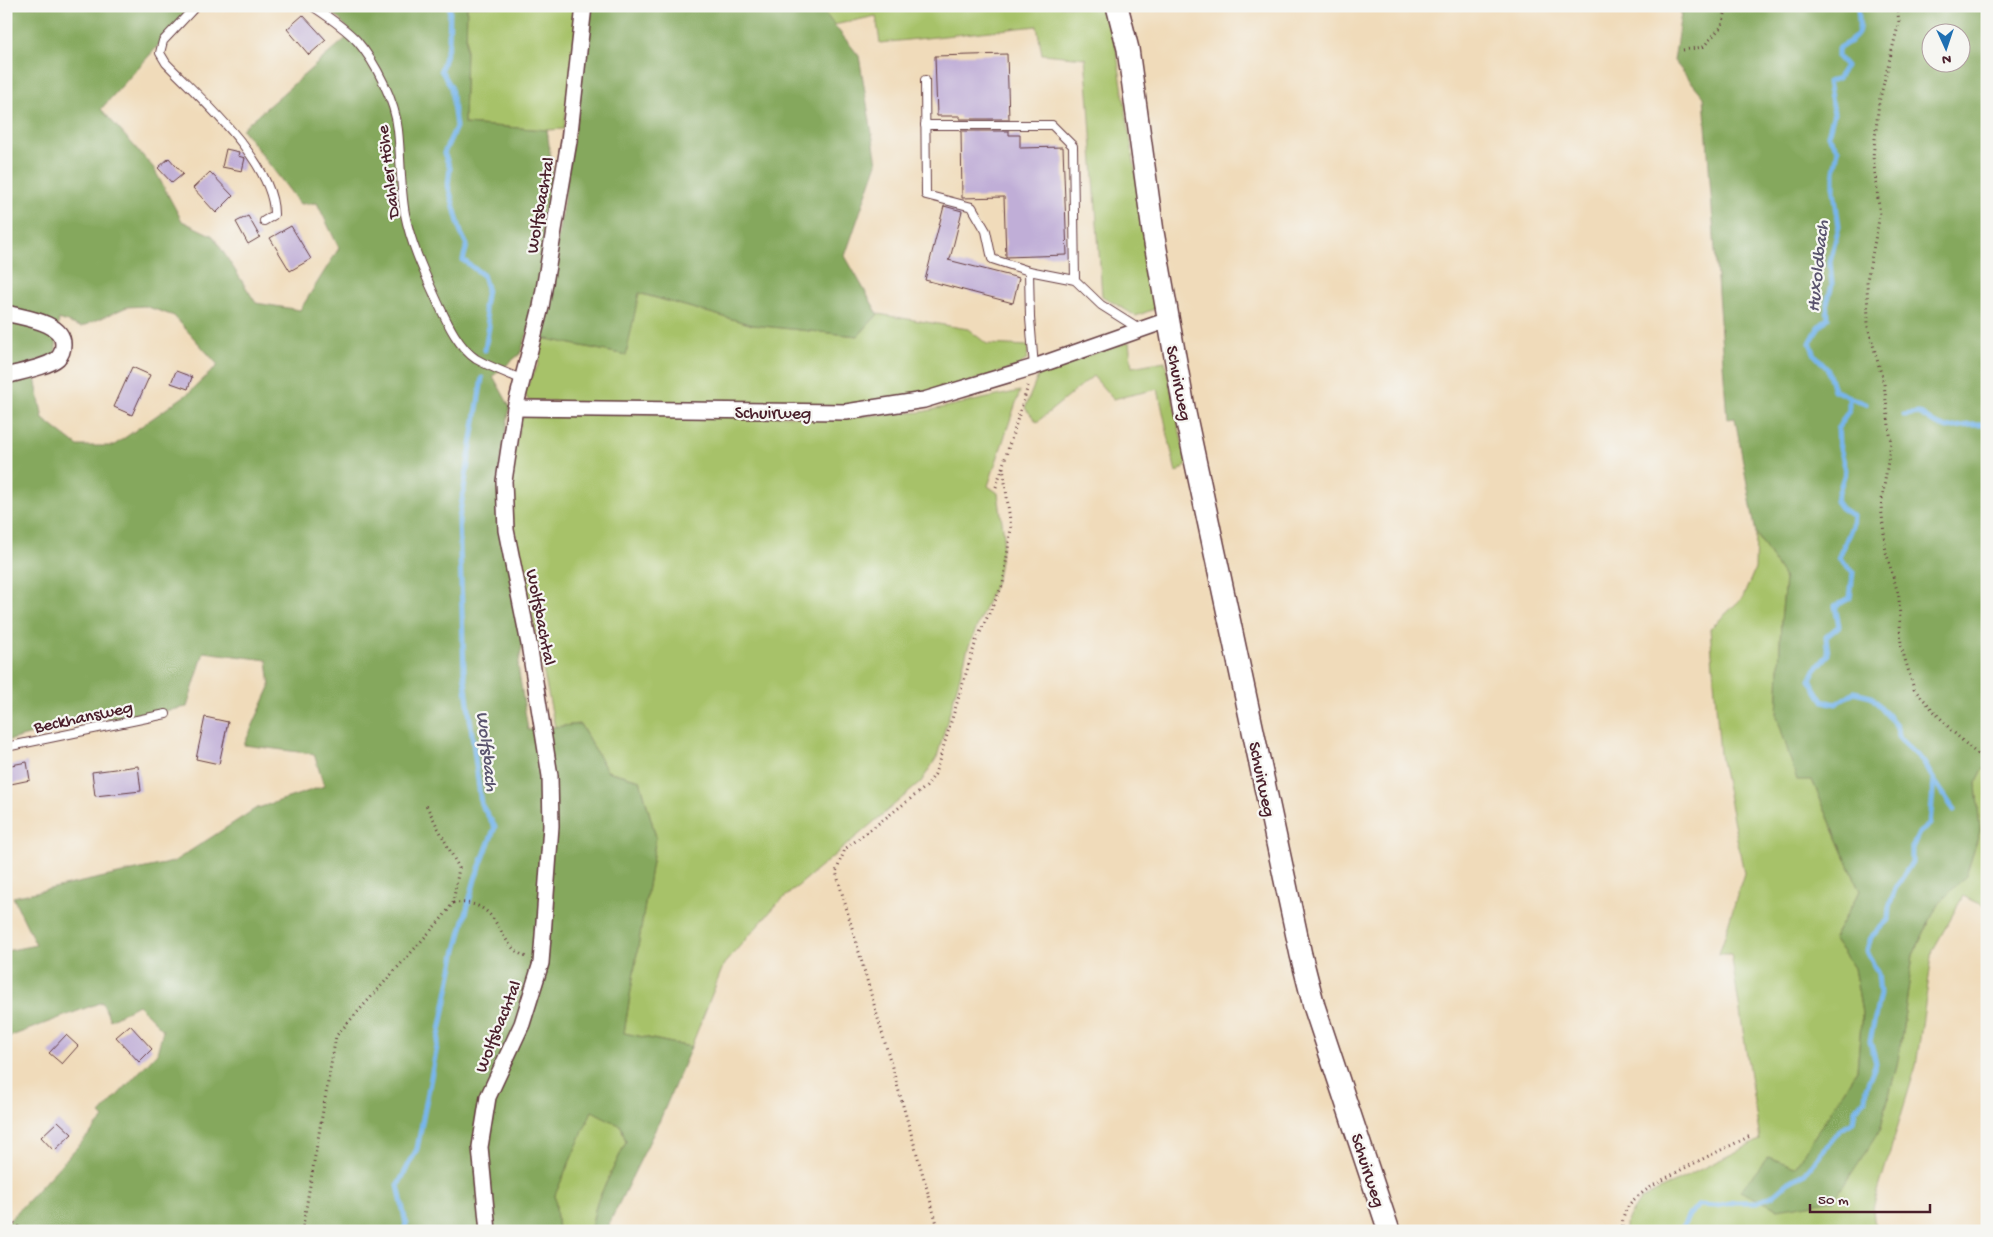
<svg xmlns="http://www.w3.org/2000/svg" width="1993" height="1237" font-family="'Gochi Hand',sans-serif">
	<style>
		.green { fill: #a7c269; stroke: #78704a }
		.forest { fill: #85a85d; stroke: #686444; fill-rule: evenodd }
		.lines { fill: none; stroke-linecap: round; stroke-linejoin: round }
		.stream { stroke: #78b6eb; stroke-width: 5 }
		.building { fill: #c0aed7 }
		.lane-casing { stroke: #633b40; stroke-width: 10 }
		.street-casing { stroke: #633b40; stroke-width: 18 }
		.secondary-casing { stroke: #633b40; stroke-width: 24 }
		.path { stroke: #633b40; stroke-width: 3; stroke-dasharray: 1 4; stroke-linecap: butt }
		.lane { stroke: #fff; stroke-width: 8 }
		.street { stroke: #fff; stroke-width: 15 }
		.secondary { stroke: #fff; stroke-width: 21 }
		.labels { text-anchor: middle; stroke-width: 4.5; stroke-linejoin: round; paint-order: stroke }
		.street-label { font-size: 18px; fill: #4a1f2b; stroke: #f6f6f2 }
		.water-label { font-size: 19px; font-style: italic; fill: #5a546e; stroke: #f6f6f2 }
	</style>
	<rect width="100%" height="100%" fill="#f6f6f2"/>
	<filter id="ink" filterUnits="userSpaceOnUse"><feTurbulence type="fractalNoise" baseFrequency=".02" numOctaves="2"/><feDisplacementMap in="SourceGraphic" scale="10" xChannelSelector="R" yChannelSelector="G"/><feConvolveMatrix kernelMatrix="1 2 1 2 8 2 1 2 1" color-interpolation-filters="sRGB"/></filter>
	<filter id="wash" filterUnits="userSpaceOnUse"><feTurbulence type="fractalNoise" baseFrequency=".0096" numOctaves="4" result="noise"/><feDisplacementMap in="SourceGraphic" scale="20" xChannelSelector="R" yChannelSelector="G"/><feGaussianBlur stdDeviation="1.12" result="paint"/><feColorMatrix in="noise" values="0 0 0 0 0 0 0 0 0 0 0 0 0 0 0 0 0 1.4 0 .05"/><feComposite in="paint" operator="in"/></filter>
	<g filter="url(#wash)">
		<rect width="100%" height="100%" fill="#f0dbba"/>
		<g class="green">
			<path d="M467 6H579L564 129 547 130 464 124Z"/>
			<path d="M819 6H1106L1114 35 1157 308 1136 316 1102 296 1089 105 1085 58 1042 54 1037 26 880 43 876 16 834 25Z"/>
			<path d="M638 293 753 325 858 336 878 314 968 329 987 344 1029 346 1027 359 1017 367 919 397 846 406 616 404 528 400 524 392 538 365 542 338 626 355Z"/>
			<path d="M1129 342 1132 367 1165 361 1187 465 1176 473 1158 389 1113 399 1093 376 1037 422 1025 408 1040 371Z"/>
			<path d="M1020 391 988 486 998 493 1004 536 997 579 968 648 937 757 921 782 778 903 724 964 691 1047 624 1033 656 837 640 780 607 771 580 724 555 727 511 515C509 482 513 451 522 418L532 412 846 417 922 412Z"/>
			<path d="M1756 533 1785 579 1781 621 1777 717 1812 780 1860 891 1833 938 1854 968 1862 1013 1857 1070 1795 1168 1768 1157 1778 1209 1880 1130 1898 1061 1913 955 1938 904 1966 876 1980 831 1976 783 1983 769 1987 771V907L1963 896 1933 950 1916 1066 1873 1208 1875 1231H1625V1224L1641 1199 1760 1140 1731 954H1719L1744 873 1720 755 1710 629 1743 597 1755 569Z"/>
			<path d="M592 1110 621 1126 626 1142 597 1202 590 1231H558L555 1195Z"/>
		</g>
		<g class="forest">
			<path d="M6 6H194L101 109 153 167 182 221 213 236 256 303 300 310 339 248 317 203 300 204 242 129 352 33 337 17 321 6H467L464 124 547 130 555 191 535 313 520 354 493 376 510 407 498 475 523 642 518 666 528 730 580 724 607 771 640 780 656 837 624 1033 691 1047 660 1120 609 1224 611 1231H590L597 1202 626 1142 621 1126 592 1111 555 1195 558 1231H6V1224L104 1118 100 1114 157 1053 163 1030 138 1005 110 1020 102 1002 6 1038V951L36 945 13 897 173 862 255 809 324 786 314 754 244 745 270 687 267 660 204 652 187 707 117 720 98 717 6 741ZM145 306 174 316 218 365 190 392 113 446H78L43 419 32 362 55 356 59 319 81 327 127 307Z"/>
			<path d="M590 6H819L859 56 877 163 845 256 878 314 858 336 753 325 639 293 626 355 542 338 577 115Z"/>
			<path d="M1682 6H1987V771L1983 769 1976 783 1980 831 1966 876 1938 904 1913 955 1898 1061 1880 1130 1834 1200 1778 1209 1740 1191 1768 1157 1795 1167 1857 1070 1862 1013 1854 968 1833 938 1860 891 1812 780H1797L1777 717 1781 621 1785 579 1756 533 1735 418 1727 419 1704 97 1674 61ZM1930 32H1960V62H1930Z"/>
		</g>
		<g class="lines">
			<g class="stream">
				<path d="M450 6 449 43 441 70 451 87 456 127 444 153 450 168 448 185 461 233 467 245 463 260 483 275 487 288 484 308 489 326 485 350"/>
				<path d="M1849 397 1866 404"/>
				<path d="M1904 415 1919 413 1934 423 1947 428 1970 425H1987"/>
				<path d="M1934 780 1954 810"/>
				<path d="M404 1231 406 1224 398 1185 417 1149 455 954 475 879 495 827 481 804 464 672 459 519 482 378"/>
				<path d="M1681 1231 1689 1215 1699 1205 1717 1206 1734 1202H1757L1772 1196 1786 1184 1805 1173 1840 1130 1853 1122 1855 1110 1865 1099 1866 1088 1876 1063 1870 1041 1880 994 1878 974 1867 951 1871 937 1888 920 1889 907 1895 889 1912 862V848L1919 833 1930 824 1934 780 1923 761 1900 739 1896 725 1871 696 1854 692 1836 704 1823 701 1810 680 1815 670 1828 655 1826 637 1839 626 1835 606 1850 598 1853 572 1839 558 1852 526 1853 516 1841 508 1836 501 1846 470 1839 444 1838 428 1849 410V397L1834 390 1827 368 1815 355 1810 343 1818 328 1828 318 1827 303 1832 285 1830 262 1839 226 1834 191V171L1838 150 1828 135 1834 113 1828 82 1838 78 1846 66 1838 57V49C1863 34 1860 35 1858 6"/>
			</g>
		</g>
		<g id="blocks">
			<g class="building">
				<path d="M303 15 326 40 309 55 287 29Z"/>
				<path d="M1007 54 1009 119H960V116H937L935 56Z"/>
				<path d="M961 131H1009V135H1020V148L1063 147 1067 255 1006 257 1004 197 962 198Z"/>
				<path d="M226 149 239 152 238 156 245 158 242 171 222 167Z"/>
				<path d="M169 158 183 174 172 183 158 168Z"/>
				<path d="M210 172 233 196 216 213 193 188Z"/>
				<path d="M944 206 962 211 950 259 948 260 1019 278 1013 303 925 280Z"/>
				<path d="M248 216 260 237 248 244 236 222Z"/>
				<path d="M291 226 311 259 290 271 270 238Z"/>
				<path d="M132 367 150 375 132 415 114 407Z"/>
				<path d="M176 371 192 377 188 389 171 383Z"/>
				<path d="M205 717 228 722 219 764 196 759Z"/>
				<path d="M27 762 30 780 6 785V766Z"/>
				<path d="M138 766 141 791 95 796 92 772Z"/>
				<path d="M130 1025 152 1049 139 1062 116 1037Z"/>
				<path d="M66 1035 78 1046 62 1064 49 1053Z"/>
				<path d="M58 1121 72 1134 54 1151 41 1137Z"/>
			</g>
		</g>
	</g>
	<g filter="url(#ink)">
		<use href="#blocks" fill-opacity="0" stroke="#633b40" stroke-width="1"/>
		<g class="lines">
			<g class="lane-casing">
				<g id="lane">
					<path d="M196 6 163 41 160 53 166 63C201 99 275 163 274 215L264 221"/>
					<path d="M312 6C327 16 344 27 357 41 376 63 395 101 398 130 401 158 400 186 405 214 411 245 425 274 438 303 447 322 458 347 476 359 490 367 507 373 521 379"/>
					<path d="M925 80 926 195 972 207 986 231 992 259 1029 271 1075 280 1101 305 1139 329"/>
					<path d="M925 125H1052L1073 146 1075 280"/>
					<path d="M1029 271 1030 318 1034 367"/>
					<path d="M6 747 166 714"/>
				</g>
			</g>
			<g class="street-casing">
				<g id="street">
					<path d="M6 313C24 318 63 322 63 344 63 349 61 355 58 358 48 367 19 372 6 376"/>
					<path d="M515 408 846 412 924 400 1034 367 1168 320"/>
					<path d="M488 1231 480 1147 488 1097 522 1024 541 963 551 826 550 776 529 644 506 530 504 481 515 408 541 307 569 141 584 6"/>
				</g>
			</g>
			<g class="secondary-casing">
				<path id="secondary" d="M1117 6 1128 49 1153 232 1185 413 1301 955 1314 1006 1389 1231"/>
			</g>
			<g class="path">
				<path d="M1897 6 1899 22 1879 102 1873 157 1880 215 1867 280 1868 327 1884 384 1891 442 1881 506 1886 552 1899 597 1901 646 1914 689 1951 730 1987 763"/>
				<path d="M1683 50 1703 47 1722 26 1727 6"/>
				<path d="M996 487 1029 383"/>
				<path d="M453 903C504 898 494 946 527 957"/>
				<path d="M6 1217 24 1231"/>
				<path d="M302 1231 336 1036 443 917 453 903 459 868 425 803"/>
				<path d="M939 1231 836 872 845 849 926 787 935 774 976 641 1003 584 1011 528 1003 467"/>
				<path d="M1621 1231C1622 1222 1624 1212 1629 1205 1644 1184 1725 1149 1752 1135"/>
			</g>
			<use href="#lane" class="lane"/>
			<use href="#street" class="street"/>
			<use href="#secondary" class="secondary"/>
		</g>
	</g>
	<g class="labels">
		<g class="street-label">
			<text transform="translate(387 172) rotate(-97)" y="6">Dahler Höhe</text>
			<text transform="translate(539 205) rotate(-80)" y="6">Wolfsbachtal</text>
			<text transform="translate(1180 383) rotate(79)" y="6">Schuirweg</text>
			<text x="773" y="418">Schuirweg</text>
			<text transform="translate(542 617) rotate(79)" y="6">Wolfsbachtal</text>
			<text transform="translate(83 716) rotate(-12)" y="6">Beckhansweg</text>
			<text transform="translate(1263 779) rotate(78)" y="6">Schuirweg</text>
			<text transform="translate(497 1026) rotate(-68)" y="6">Wolfsbachtal</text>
			<text transform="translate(1369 1170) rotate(72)" y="6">Schuirweg</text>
		</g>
		<g class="water-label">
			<text transform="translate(1816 266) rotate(-84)" y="7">Huxoldbach</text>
			<text transform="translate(489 751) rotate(83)" y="7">Wolfsbach</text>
		</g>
	</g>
	<rect width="1993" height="1237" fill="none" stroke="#f6f6f2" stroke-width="25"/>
	<g transform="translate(1946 48) rotate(177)"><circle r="24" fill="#f6f6f2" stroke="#b1a0a2"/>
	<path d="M0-4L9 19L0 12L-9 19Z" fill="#1f6fb2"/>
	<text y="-8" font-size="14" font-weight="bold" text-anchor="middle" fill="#4a1f2b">N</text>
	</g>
	<path d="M1810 1204v8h120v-8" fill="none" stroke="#4a1f2b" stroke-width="2.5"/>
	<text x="1818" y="1204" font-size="15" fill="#4a1f2b" stroke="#f6f6f2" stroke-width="4" paint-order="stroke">50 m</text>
</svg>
